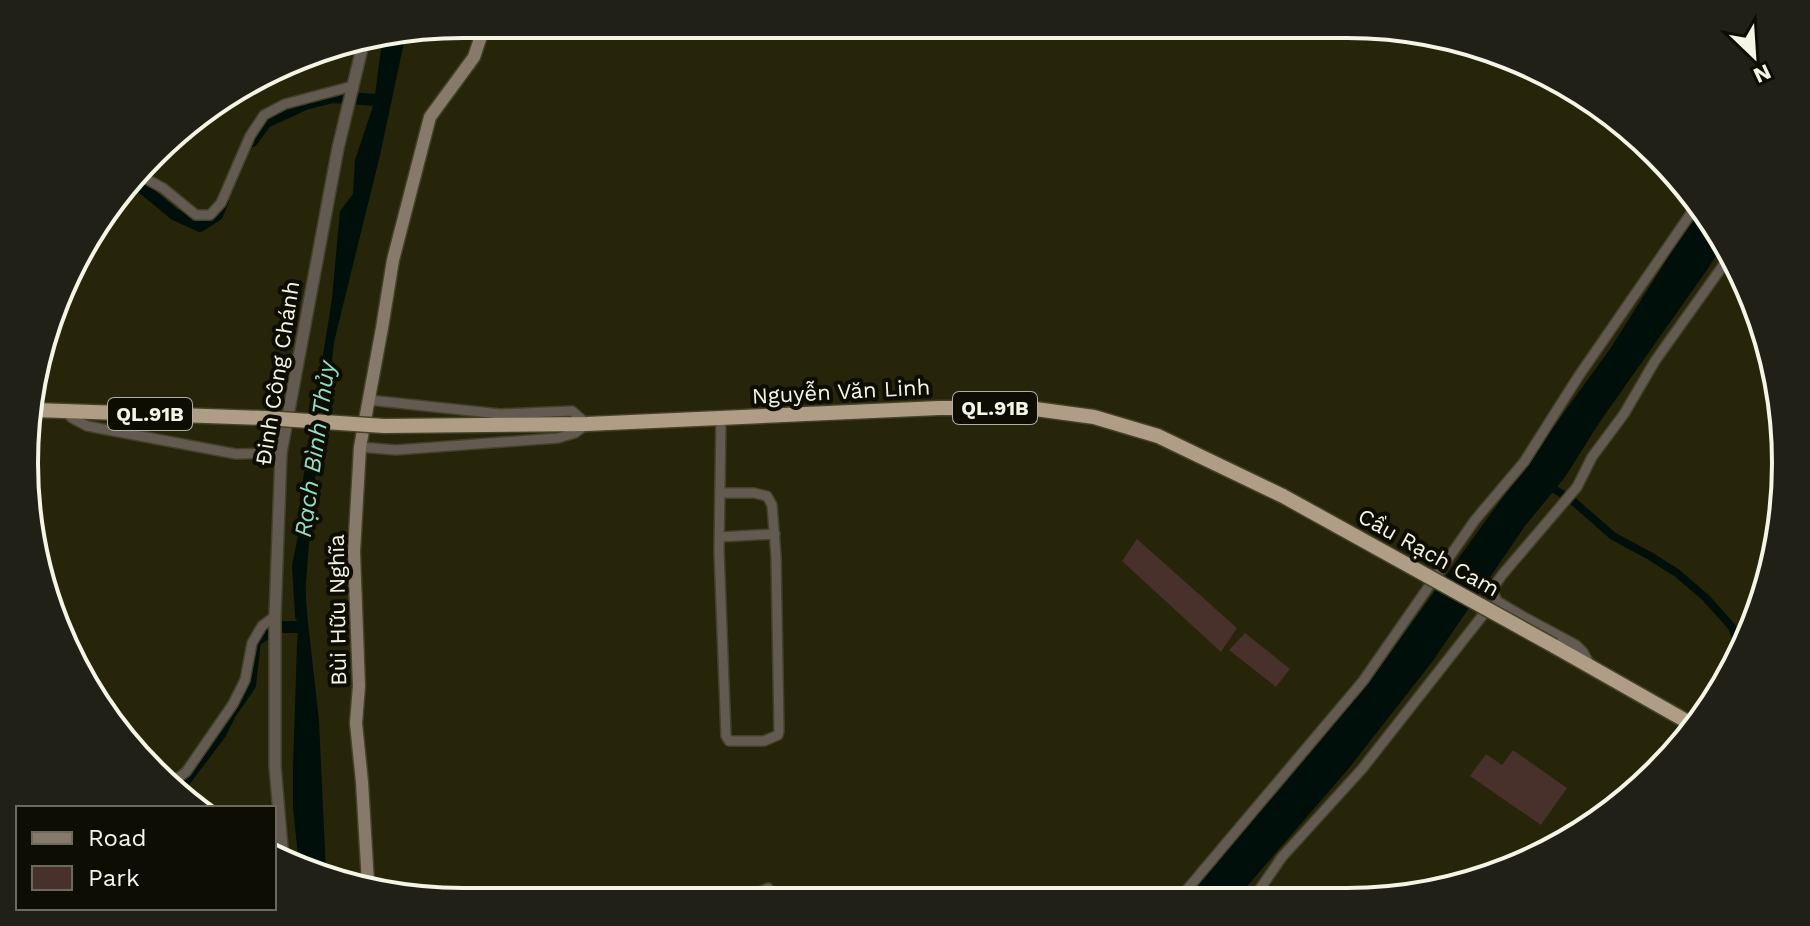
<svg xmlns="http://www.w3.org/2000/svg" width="1810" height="926" font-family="'Work Sans',sans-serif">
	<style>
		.green { fill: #47312a }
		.water { fill: #000f09 }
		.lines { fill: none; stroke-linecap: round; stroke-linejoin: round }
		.canal { stroke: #000f09; stroke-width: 8 }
		.river { stroke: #000f09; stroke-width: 12 }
		.minor-casing { stroke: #434128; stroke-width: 12 }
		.tertiary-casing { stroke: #434128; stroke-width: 14 }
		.secondary-casing { stroke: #434128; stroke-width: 15 }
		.trunk-casing { stroke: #434128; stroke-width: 17 }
		.minor { stroke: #635b51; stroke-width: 9 }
		.tertiary { stroke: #635b51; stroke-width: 11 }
		.secondary { stroke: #877a6a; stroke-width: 12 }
		.trunk { stroke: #b09d86; stroke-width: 14 }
		.trunk-bridge-casing { stroke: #434128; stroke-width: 17; stroke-linecap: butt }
		.trunk-bridge { stroke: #b09d86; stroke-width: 14 }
		.labels { text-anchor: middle; stroke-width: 8; stroke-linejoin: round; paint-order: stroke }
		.shield { fill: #0d0d04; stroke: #afafa2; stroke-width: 2 }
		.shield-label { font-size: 20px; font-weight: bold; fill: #f5f5e5 }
		.street-label { font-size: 22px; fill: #f5f5e5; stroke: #0d0d04 }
		.water-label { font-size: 24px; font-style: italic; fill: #91ddc6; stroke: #0d0d04 }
		.rim { fill: none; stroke: #f5f5e5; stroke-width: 4 }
	</style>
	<rect width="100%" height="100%" fill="#262409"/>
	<g class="green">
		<path d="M1137 539 1237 628 1221 652 1122 561Z"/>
		<path d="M1245 633 1290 669 1276 687 1229 650Z"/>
		<path d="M1513 750 1567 788 1541 825 1470 776 1486 754 1502 765Z"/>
	</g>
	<g class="water">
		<path d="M406 33 380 155 334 342 325 430 313 489 305 596 319 721 326 872 299 865 293 808V768L297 644 304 551 300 498 332 299 340 211 353 194 355 160 374 103 381 49 385 37Z"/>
		<path d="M1698 210 1720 249 1709 267 1599 423 1565 477 1525 526 1432 662 1349 768 1236 899H1185L1267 801 1323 737 1377 671 1610 349Z"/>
	</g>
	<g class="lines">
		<path class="canal" d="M1548 485 1573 501 1613 536 1650 556 1677 573 1706 598 1732 627 1737 640 1740 653 1733 669"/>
		<g class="river">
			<path d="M252 141 266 122 305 104 333 97 377 100"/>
			<path d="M131 183 144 189 174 214 200 226 217 215 223 201"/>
			<path d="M301 616 298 566 306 527"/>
			<path d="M173 788 183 783 220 734 230 714 250 685 255 641 276 627H302"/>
		</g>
		<g class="minor-casing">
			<g id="minor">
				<path d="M139 175 163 188 196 215H210L221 203 250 136 264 115 285 104 353 86"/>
				<path d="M66 411 72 418 87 426 236 454 281 453"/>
				<path d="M360 447 396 450 558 438 575 433 587 424 572 411 500 414 369 400"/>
				<path d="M720 493H754L767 496 772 505 776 556 779 731 778 735 764 741H729L726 736 719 551 721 418"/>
				<path d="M720 537 775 534"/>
				<path d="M1590 665 1583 652 1576 645 1524 617 1497 601 1494 594 1493 588 1502 575 1577 487 1592 457 1624 414 1655 361 1727 260"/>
				<path d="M165 782 174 781 186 772 233 704 245 680 252 643 262 626 275 616"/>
				<path d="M1179 899 1363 681 1475 520 1524 462 1578 377 1696 206"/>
				<path d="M1253 899 1282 857 1362 769 1490 606"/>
				<path d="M743 900 768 888"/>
			</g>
		</g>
		<g class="tertiary-casing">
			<path id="tertiary" d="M283 860 275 766V616L281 453 338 148 364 40"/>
		</g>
		<g class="secondary-casing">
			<path id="secondary" d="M368 883 362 782 356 723 359 686 354 552 360 447 382 328 393 260 430 117 474 57 485 24"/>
		</g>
		<g class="trunk-casing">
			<g id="trunk">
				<path d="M35 410 265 418"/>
				<path d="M384 426 587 424 939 408H1028L1094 417 1158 436 1283 496"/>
				<path d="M1554 646 1695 726"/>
			</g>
		</g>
		<use href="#minor" class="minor"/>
		<use href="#tertiary" class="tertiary"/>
		<use href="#secondary" class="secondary"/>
		<use href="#trunk" class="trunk"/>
		<g class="trunk-bridge-casing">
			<g id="trunk-bridge">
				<path d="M265 418 384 426"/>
				<path d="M1283 496 1554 646"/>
			</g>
		</g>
		<use href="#trunk-bridge" class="trunk-bridge"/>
	</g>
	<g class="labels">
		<g class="shield">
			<rect x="953" y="392" width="84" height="32" rx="6"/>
			<rect x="108" y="398" width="84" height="32" rx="6"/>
		</g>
		<g class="shield-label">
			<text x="995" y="415">QL.91B</text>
			<text x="150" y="421">QL.91B</text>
		</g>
		<g class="street-label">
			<text transform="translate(277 373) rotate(-81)" y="8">Đinh Công Chánh</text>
			<text transform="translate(841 391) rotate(-3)" y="8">Nguyễn Văn Linh</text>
			<text transform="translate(1429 552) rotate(29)" y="8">Cầu Rạch Cam</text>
			<text transform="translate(337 610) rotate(-91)" y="8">Bùi Hữu Nghĩa</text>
		</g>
		<g class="water-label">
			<text transform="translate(315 449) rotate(-82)" y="8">Rạch Bình Thủy</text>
		</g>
	</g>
	<path d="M0 0H1810V926H0ZM463 38H1347A425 425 0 0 1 1772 463V463A425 425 0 0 1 1347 888H463A425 425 0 0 1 38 463V463A425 425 0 0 1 463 38Z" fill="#202016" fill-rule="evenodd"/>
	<path class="rim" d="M463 38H1347A425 425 0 0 1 1772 463V463A425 425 0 0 1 1347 888H463A425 425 0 0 1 38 463V463A425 425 0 0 1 463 38Z"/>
	<rect x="16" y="806" width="260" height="104" fill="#0d0d04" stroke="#6a6a5e" stroke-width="2"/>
	<rect x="32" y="832" width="40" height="12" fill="#877a6a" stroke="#6a6a5e" stroke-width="2"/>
	<text x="88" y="846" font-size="24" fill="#f5f5e5">Road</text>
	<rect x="32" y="866" width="40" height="24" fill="#47312a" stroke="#6a6a5e" stroke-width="2"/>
	<text x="88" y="886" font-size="24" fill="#f5f5e5">Park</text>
	<g transform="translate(1754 56) rotate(155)" stroke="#0d0d04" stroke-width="6" paint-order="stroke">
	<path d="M0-6L14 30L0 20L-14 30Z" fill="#f5f5e5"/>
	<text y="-12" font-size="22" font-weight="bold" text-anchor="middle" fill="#f5f5e5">N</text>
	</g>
</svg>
